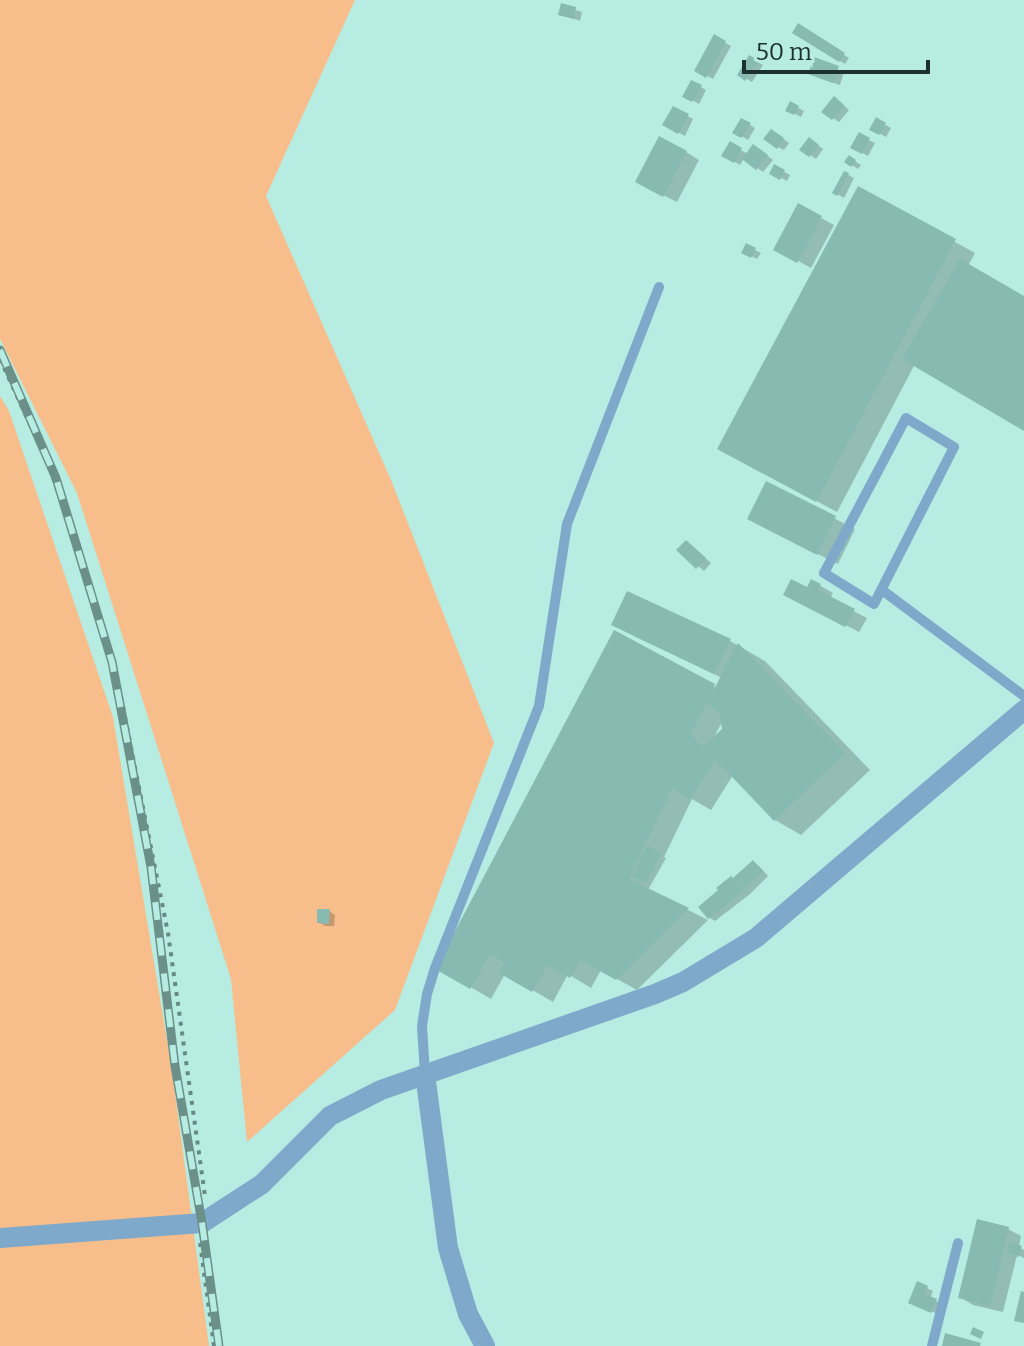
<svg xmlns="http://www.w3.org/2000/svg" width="1024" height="1346" font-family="Bitter,serif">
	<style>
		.green { fill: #f7be8b }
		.shadow { fill: #0003; fill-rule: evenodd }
		.building { fill: #87bab1; fill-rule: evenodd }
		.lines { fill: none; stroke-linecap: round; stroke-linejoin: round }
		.path { stroke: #668a83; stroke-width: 4; stroke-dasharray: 4 6; stroke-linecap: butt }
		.service { stroke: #7fa9ca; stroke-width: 10 }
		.minor { stroke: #7fa9ca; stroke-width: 20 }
		.rail-casing { stroke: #6b9089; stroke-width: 9 }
		.rail { stroke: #b7ece2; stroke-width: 6; stroke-dasharray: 18; stroke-linecap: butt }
	</style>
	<rect width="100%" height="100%" fill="#b7ece2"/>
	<g class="green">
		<path d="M0 0H355L266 196 391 480 494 743 395 1010 247 1142 231 979 77 493 0 339Z"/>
		<path d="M0 396 9 411 113 717 172 1070 209 1346H0Z"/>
	</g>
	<g class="shadow">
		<path d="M562 6 582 12 580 21 560 14Z"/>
		<path d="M799 26 849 58 845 64 795 32Z"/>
		<path d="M715 37 731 46 713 79 696 70Z"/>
		<path d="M750 58 763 65 752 82 740 75Z"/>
		<path d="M815 60 844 72 840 85 816 77Z"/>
		<path d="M692 82 706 90 699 104 685 96Z"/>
		<path d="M840 102 849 110 839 122 824 112Z"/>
		<path d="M791 104 804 111 801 117 788 110Z"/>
		<path d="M674 108 693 119 685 136 665 125Z"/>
		<path d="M742 120 755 128 748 140 735 132Z"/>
		<path d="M877 120 891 128 886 137 872 129Z"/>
		<path d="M777 134 789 143 784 150 778 147Z"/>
		<path d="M859 135 875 143 868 156 853 148Z"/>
		<path d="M815 143 823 149 816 159 810 155Z"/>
		<path d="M730 144 748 154 760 150 773 160 763 172 744 158 740 165 724 155Z"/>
		<path d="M686 152 699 160 677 202 651 189Z"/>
		<path d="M850 158 861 165 858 169 847 162Z"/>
		<path d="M775 167 790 175 787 181 772 173Z"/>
		<path d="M845 173 854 178 844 198 835 193Z"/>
		<path d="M858 189 975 253 968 266 1024 298V428L915 364 837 512 740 460Z"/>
		<path d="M799 206 834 225 811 268 776 249Z"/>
		<path d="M747 246 761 253 757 259 744 252Z"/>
		<path d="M767 484 855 529 838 564 769 530Z"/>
		<path d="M692 546 711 563 704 571 679 550Z"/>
		<path d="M812 581 833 593 830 599 867 618 859 632 799 601Z"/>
		<path d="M614 624 730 641 739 646 765 661 870 770 801 835 775 820 733 775 711 810 692 799 664 857 666 858 648 890 708 920 637 990 601 970 591 988 568 974 553 1002 505 974 491 999 438 968 615 633 717 688 722 678 634 636ZM723 720 724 729 713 739Z"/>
		<path d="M753 862 759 866 768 876 750 894 715 921 710 918 701 908Z"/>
		<path d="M329 911 335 915 334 926H325L319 922Z"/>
		<path d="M1008 1229 1021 1236 1019 1247 1024 1250V1258L1017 1255 1003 1312 973 1305 960 1297Z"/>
		<path d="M918 1284 933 1291 930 1298 942 1304 938 1314 916 1305Z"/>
	</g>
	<g class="building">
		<path d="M561 3 576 7 574 19 558 15Z"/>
		<path d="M798 23 845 53 839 62 792 33Z"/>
		<path d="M714 34 726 41 706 78 694 71Z"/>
		<path d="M749 55 758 60 745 81 737 75Z"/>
		<path d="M814 57 839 66 833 83 808 74Z"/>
		<path d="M691 80 702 85 692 102 682 97Z"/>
		<path d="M834 96 844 105 832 120 821 112Z"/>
		<path d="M790 101 799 106 794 115 785 111Z"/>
		<path d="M673 106 689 114 678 134 662 125Z"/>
		<path d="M876 117 886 123 879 135 869 130Z"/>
		<path d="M741 118 751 123 741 138 732 133Z"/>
		<path d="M771 129 784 138 777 149 763 139Z"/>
		<path d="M859 132 870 138 862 154 850 148Z"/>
		<path d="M659 136 687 151 663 197 635 182Z"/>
		<path d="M809 137 819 145 809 157 799 150Z"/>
		<path d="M730 141 742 148 734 163 721 156Z"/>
		<path d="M753 144 768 155 756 170 742 159Z"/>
		<path d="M849 155 856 160 851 167 844 162Z"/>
		<path d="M774 164 785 170 780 180 769 174Z"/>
		<path d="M844 171 849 173 837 196 832 193Z"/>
		<path d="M858 186 956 239 816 502 717 449Z"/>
		<path d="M798 203 822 216 797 263 773 250Z"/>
		<path d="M746 243 756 248 751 258 741 253Z"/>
		<path d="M960 259 1024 296V431L902 359Z"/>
		<path d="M766 481 836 516 817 555 747 519Z"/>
		<path d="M686 540 706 558 696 569 676 550Z"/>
		<path d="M791 579 807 587 811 579 821 584 818 590 855 609 845 627 783 595Z"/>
		<path d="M627 591 731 639 714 674 611 625Z"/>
		<path d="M614 630 715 684 709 699 738 643 845 753 774 821 715 759 690 800 672 788 629 879 689 908 616 980 580 960 570 978 547 965 532 992 499 973 505 963 490 954 470 989 435 969ZM706 703 719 713 722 729 703 747 690 734Z"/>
		<path d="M647 846 661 853 646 883 632 876Z"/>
		<path d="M753 860 763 872 744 889 737 882 744 891 708 919 698 907 718 890 716 888 731 876 733 878Z"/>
		<path d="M317 909H330L329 924 317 923Z"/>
		<path d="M977 1219 1009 1227 990 1306 958 1298Z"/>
		<path d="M1010 1242 1022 1246 1018 1257 1006 1252Z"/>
		<path d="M917 1281 928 1286 925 1294 937 1299 931 1313 908 1303Z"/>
		<path d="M1021 1291 1024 1292V1323L1014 1321Z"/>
		<path d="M973 1327 984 1332 981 1339 970 1334Z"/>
		<path d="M945 1333 981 1343 980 1346H942Z"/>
	</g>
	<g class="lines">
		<g class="path">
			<path d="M0 359 49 466 93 594 117 677 168 933 205 1196"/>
			<path d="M200 1243 214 1346"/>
		</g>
		<g class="service">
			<path d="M906 418 954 447 874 604 824 573Z"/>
			<path d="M882 590 1024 696"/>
			<path d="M425 1074 422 1026 427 994 435 968 539 706 567 524 659 287"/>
			<path d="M932 1346 958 1243"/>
		</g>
		<g class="minor">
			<path d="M425 1074 448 1248 468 1314 485 1346"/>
			<path d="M0 1238 202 1223 262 1184 330 1116 381 1090 655 994 683 982 756 938 1024 710"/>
		</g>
		<g class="rail-casing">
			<path id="rail" d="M0 350 56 478 112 662 151 867 175 1066 202 1223 219 1346"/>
		</g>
		<use href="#rail" class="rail"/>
	</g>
	<path d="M744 60v12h184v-12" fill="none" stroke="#1c312d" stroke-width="4"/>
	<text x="756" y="60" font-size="24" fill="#1c312d" stroke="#b7ece2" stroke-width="6" paint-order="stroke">50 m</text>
</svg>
